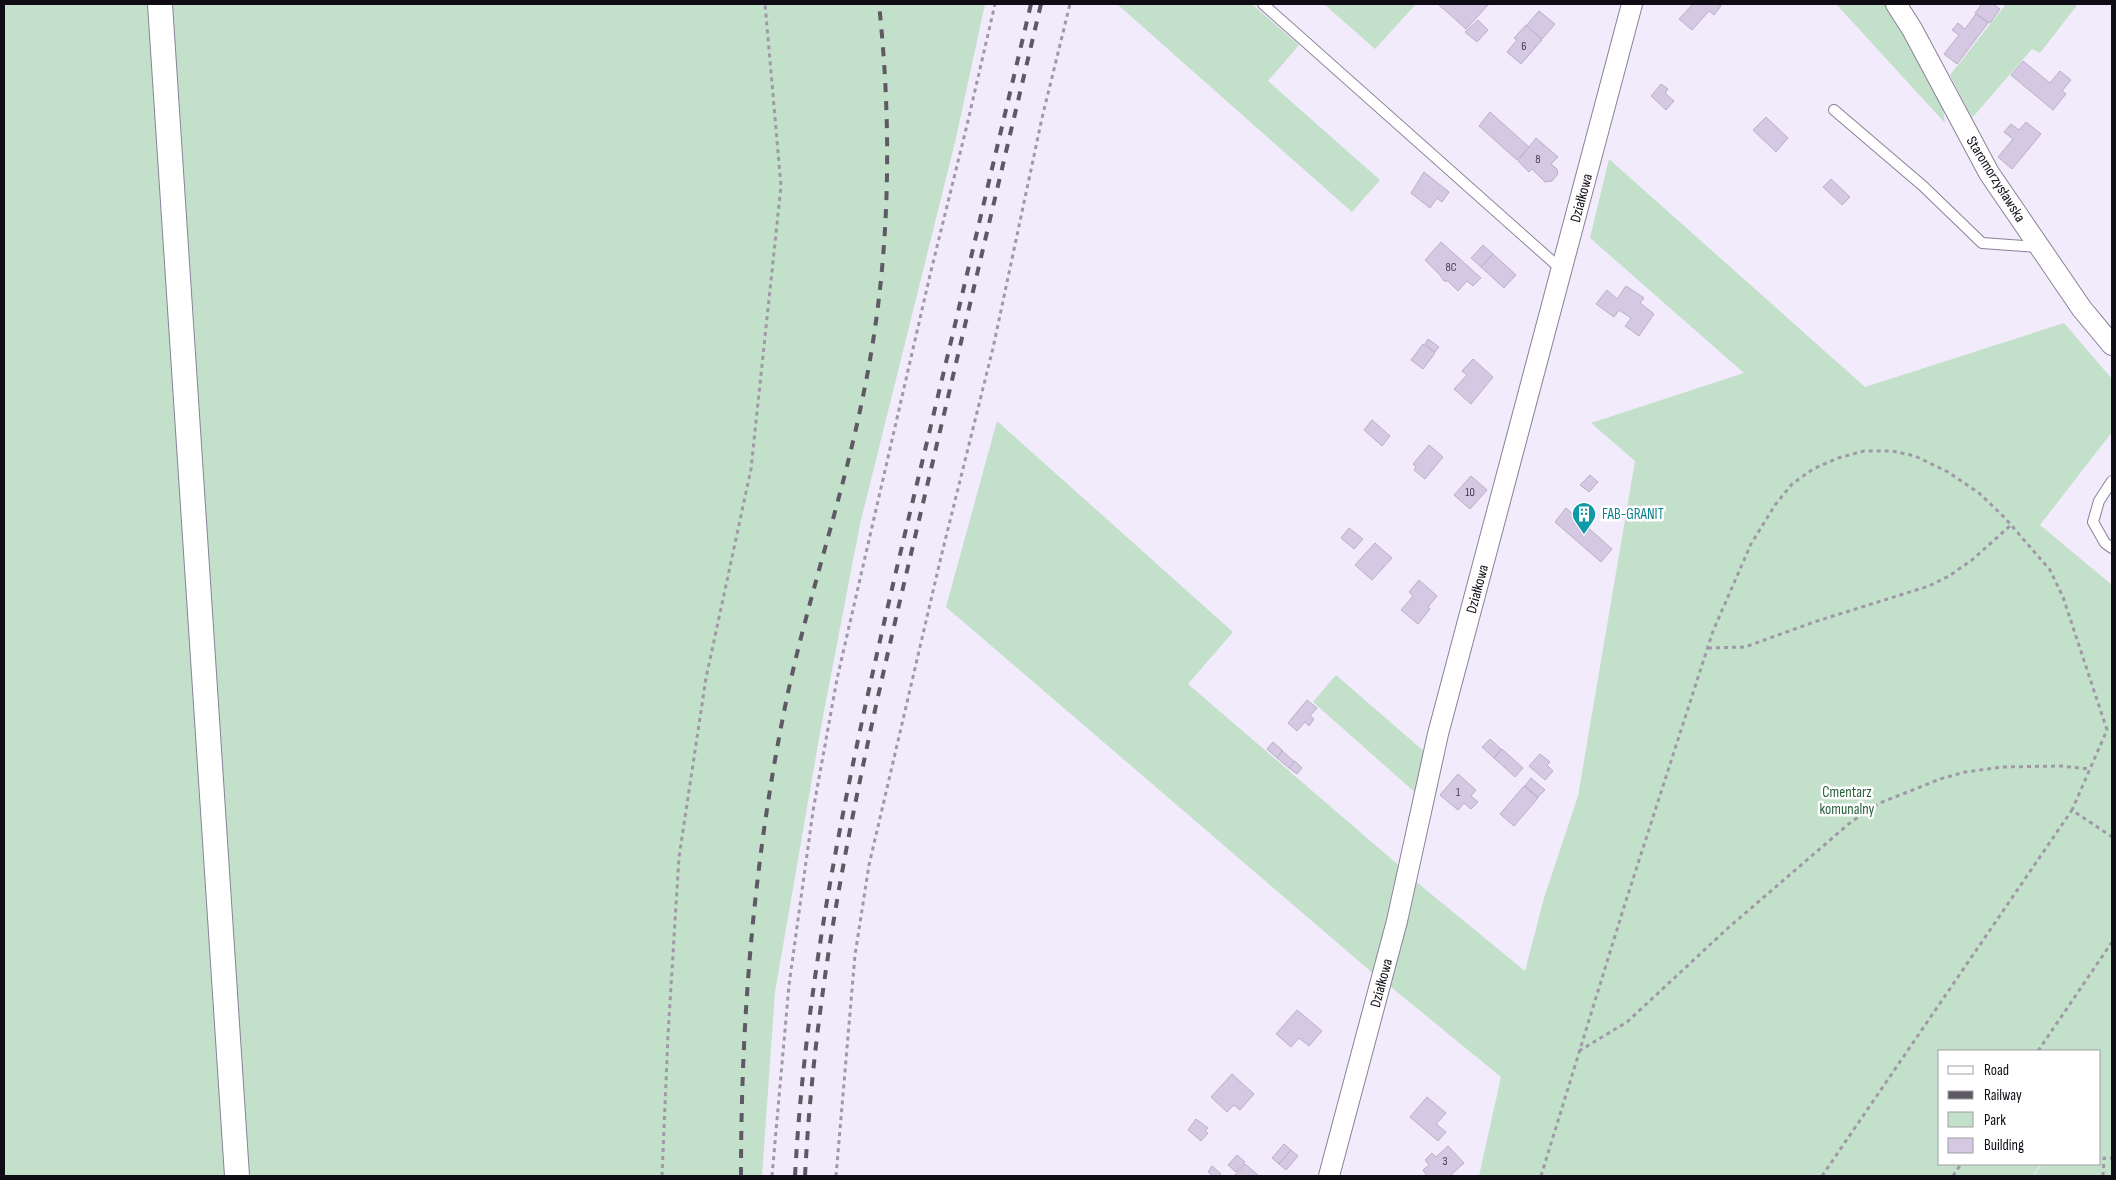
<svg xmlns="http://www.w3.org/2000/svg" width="2116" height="1180" font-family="'Sofia Sans Condensed',sans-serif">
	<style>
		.green { fill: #c3e0ca }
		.building { fill: #d4c8e2; stroke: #baafc8 }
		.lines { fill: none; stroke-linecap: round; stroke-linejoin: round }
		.service-casing { stroke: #8b8098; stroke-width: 12 }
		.minor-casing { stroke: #8b8098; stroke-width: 22 }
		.tertiary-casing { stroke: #8b8098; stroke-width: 26 }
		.path { stroke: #9f99a7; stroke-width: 3; stroke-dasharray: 4 4; stroke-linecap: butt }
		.service { stroke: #fff; stroke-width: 10 }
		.minor { stroke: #fff; stroke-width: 20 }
		.tertiary { stroke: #fff; stroke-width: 24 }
		.rail { stroke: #5e5965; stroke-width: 4; stroke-dasharray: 9 9; stroke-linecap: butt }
		.labels { text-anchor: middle; stroke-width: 5; stroke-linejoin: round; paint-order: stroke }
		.number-label { font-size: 12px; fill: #413b48 }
		.street-label { font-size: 15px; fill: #100c15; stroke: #fff }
		.culture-label { font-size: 15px; fill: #0d838f; stroke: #fff; text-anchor: start }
		.park-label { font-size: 15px; fill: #29613d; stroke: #fff }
	</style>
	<rect width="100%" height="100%" fill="#f2ebfb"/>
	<g class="green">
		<path d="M4 4H985L956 138 860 524 821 727 775 992 762 1176H4Z"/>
		<path d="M1117 4H1252L1299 45 1268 81 1380 180 1352 212Z"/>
		<path d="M1324 4H1416L1375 49Z"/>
		<path d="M1836 4H1886L1907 36 1941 98 1945 123Z"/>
		<path d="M2006 4H2078L2040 53 2032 49 1972 118 1950 75Z"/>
		<path d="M1609 159 1865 387 2064 323 2112 379V432L2040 525 2112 585V1176H2033L2042 1164H2100V1051H1940V1164H2041L2032 1176H1479L1501 1077 1386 983 1414 880 1525 971 1544 898 1578 796 1635 461 1591 423 1744 373 1590 238Z"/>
		<path d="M997 421 1233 632 1188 684 1403 869 1375 975 946 607Z"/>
		<path d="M1336 675 1427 754 1418 795 1313 702Z"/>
	</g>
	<g class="building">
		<path d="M1438 4H1489L1466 29Z"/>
		<path d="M1693 4H1718L1721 6 1714 15 1709 11 1692 30 1679 19Z"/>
		<path d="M1982 4H1993L2000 9 1990 23 1975 13Z"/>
		<path d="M1539 11 1555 24 1542 39 1526 26Z"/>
		<path d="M1976 14 1988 23 1957 64 1944 54 1959 35 1952 30 1958 23 1965 29Z"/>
		<path d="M1478 20 1488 30 1477 42 1465 32Z"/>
		<path d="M1526 25 1542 40 1521 64 1507 52 1517 40 1514 38Z"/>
		<path d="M2023 61 2050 83 2060 71 2071 80 2062 91 2066 94 2053 110 2011 75Z"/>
		<path d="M1661 84 1668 89 1665 93 1674 101 1666 110 1651 96Z"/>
		<path d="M1490 112 1529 147 1517 160 1479 126Z"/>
		<path d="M1766 117 1788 138 1776 152 1753 130Z"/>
		<path d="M2026 122 2041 134 2012 169 1998 157 2013 139 2004 132 2011 124 2019 130Z"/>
		<path d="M1536 138 1558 157 1551 164 1557 169 1558 174 1552 181 1545 182 1532 169 1529 172 1518 161Z"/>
		<path d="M1424 172 1449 192 1442 202 1437 198 1430 208 1411 193Z"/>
		<path d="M1831 179 1850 197 1842 205 1823 187Z"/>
		<path d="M1441 242 1481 278 1473 286 1467 281 1458 291 1448 281H1444L1440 275 1425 260Z"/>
		<path d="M1483 245 1493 254 1481 267 1471 258Z"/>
		<path d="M1493 254 1516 275 1504 288 1481 267Z"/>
		<path d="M1626 286 1644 298 1640 303 1654 314 1639 336 1625 326 1631 318 1619 310 1614 317 1596 304 1607 290 1617 299Z"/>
		<path d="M1428 339 1439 347 1435 352 1425 344Z"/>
		<path d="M1423 344 1435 353 1423 369 1411 360Z"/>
		<path d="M1473 359 1493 377 1471 404 1454 389 1467 375 1462 371Z"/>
		<path d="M1372 420 1390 436 1382 446 1364 430Z"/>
		<path d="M1429 445 1443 457 1425 479 1414 470 1416 467 1413 464Z"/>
		<path d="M1590 475 1598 482 1589 492 1580 485Z"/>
		<path d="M1471 476 1487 490 1470 509 1454 495Z"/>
		<path d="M1566 508 1612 549 1601 562 1555 522Z"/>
		<path d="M1349 528 1363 539 1354 549 1341 538Z"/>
		<path d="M1375 543 1392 558 1372 580 1355 565Z"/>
		<path d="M1419 580 1437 596 1428 607 1430 609 1418 624 1401 610 1413 596 1409 592Z"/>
		<path d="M1307 700 1317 708 1310 716 1314 719 1309 726 1305 722 1297 731 1288 723Z"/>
		<path d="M1490 739 1501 749 1494 758 1482 747Z"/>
		<path d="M1273 742 1283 751 1277 758 1267 749Z"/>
		<path d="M1502 749 1523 768 1515 777 1494 758Z"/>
		<path d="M1282 751 1295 762 1289 768 1277 758Z"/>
		<path d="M1540 754 1550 762 1547 765 1553 771 1545 780 1529 766Z"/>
		<path d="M1295 761 1302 768 1297 774 1289 768Z"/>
		<path d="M1458 774 1476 790 1471 796 1478 802 1471 809 1464 803 1458 810 1440 795Z"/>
		<path d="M1531 778 1545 790 1538 797 1525 786Z"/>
		<path d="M1524 786 1538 798 1514 826 1500 814Z"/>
		<path d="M1297 1010 1322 1031 1309 1046 1299 1038 1291 1047 1276 1034Z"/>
		<path d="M1232 1074 1254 1094 1240 1110 1234 1105 1227 1112 1211 1097Z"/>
		<path d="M1427 1097 1446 1113 1436 1124 1446 1132 1438 1141 1410 1117Z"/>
		<path d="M1196 1119 1208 1128 1205 1131 1208 1133 1201 1141 1188 1130Z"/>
		<path d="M1284 1144 1291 1150 1279 1164 1272 1158Z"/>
		<path d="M1448 1146 1464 1163 1450 1176H1427L1423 1170 1429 1165 1425 1160 1432 1153 1436 1157Z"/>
		<path d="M1291 1150 1298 1156 1286 1170 1279 1164Z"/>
		<path d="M1237 1155 1245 1162 1236 1172 1228 1165Z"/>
		<path d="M1245 1164 1258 1175 1256 1176H1234Z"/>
		<path d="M1212 1166 1221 1174 1219 1176H1213L1208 1172Z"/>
	</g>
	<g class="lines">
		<g class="service-casing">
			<g id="service">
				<path d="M1263 4 1562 270"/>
				<path d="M1834 110 1923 186 1982 243 2039 247"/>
				<path d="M2112 481 2099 501 2093 522 2105 543 2112 548"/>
			</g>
		</g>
		<g class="minor-casing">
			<g id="minor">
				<path d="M1896 4 1912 29 1989 173 2082 309 2112 345"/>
				<path d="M1329 1176 1397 921 1438 734 1632 4"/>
			</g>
		</g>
		<g class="tertiary-casing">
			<path id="tertiary" d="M160 4 237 1176"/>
		</g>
		<g class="path">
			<path d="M1708 648 1745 647 1814 622 1929 586 1949 576 1972 560 2011 525"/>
			<path d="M1579 1051 1627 1022 1728 928 1851 822 1880 803 1940 779 1965 772 2003 767 2060 766 2090 769"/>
			<path d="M2038 1051 2112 942"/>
			<path d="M662 1176 668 1035 679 857 706 678 751 469 781 186 765 4"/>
			<path d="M772 1176 789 985 813 811 837 679 930 275 967 125 995 4"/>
			<path d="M836 1176 855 955 869 865 941 557 993 348 1042 118 1070 4"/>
			<path d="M1541 1176 1623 910 1713 631 1751 544 1775 505 1792 484 1813 469 1838 458 1864 451H1892L1915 456 1948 472 1979 493 2005 518 2050 570 2063 597 2107 730 2072 810"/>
			<path d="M1822 1176 2072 810 2112 837"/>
			<path d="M1953 1176 1961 1164"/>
			<path d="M2103 1176 2104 1158H2112"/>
		</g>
		<use href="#service" class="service"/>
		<use href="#minor" class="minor"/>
		<use href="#tertiary" class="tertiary"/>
		<g class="rail">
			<path d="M741 1176C741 1017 754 858 786 702 807 601 841 503 862 401 890 270 893 137 879 4"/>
			<path d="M795 1176C807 955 856 740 907 525 949 351 990 177 1031 4"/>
			<path d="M805 1176C816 959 865 748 915 537 957 359 999 181 1041 4"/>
		</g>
	</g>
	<defs>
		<g id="building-pin" transform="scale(1.25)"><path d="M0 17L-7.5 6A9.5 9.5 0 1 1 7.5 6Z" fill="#0f9aa8" stroke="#fff"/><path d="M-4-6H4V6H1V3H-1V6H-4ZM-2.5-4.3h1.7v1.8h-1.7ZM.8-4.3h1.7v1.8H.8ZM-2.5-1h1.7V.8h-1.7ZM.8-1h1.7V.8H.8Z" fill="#fff"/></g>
	</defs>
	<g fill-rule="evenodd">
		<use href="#building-pin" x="1584" y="514"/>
	</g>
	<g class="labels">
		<g class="number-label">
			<text x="1524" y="50">6</text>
			<text x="1538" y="163">8</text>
			<text x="1451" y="271">8C</text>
			<text x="1470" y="496">10</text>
			<text x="1458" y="796">1</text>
			<text x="1445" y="1165">3</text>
		</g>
		<g class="street-label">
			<text transform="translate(1996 179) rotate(58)" y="5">Staromorzysławska</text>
			<text transform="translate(1581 198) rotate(-75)" y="5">Działkowa</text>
			<text transform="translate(1477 589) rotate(-75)" y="5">Działkowa</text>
			<text transform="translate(1381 983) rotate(-75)" y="5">Działkowa</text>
		</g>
		<g class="culture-label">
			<text x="1602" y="519">FAB-GRANIT</text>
		</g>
		<g class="park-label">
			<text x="1847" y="797">Cmentarz<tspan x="1847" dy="17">komunalny</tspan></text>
		</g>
	</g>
	<rect width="2116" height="1180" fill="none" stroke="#100c15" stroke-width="10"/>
	<rect x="1938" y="1050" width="162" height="115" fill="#ffffff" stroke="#9f9ea1"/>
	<rect x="1948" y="1066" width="25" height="8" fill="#ffffff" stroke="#9f9ea1"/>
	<text x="1984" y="1075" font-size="15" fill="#100c15">Road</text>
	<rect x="1948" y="1091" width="25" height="8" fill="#5e5965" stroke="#9f9ea1"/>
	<text x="1984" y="1100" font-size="15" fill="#100c15">Railway</text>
	<rect x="1948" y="1112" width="25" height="15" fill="#c3e0ca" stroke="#9f9ea1"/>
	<text x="1984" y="1125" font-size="15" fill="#100c15">Park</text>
	<rect x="1948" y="1138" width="25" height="15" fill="#d4c8e2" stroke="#9f9ea1"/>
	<text x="1984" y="1150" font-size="15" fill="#100c15">Building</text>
</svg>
